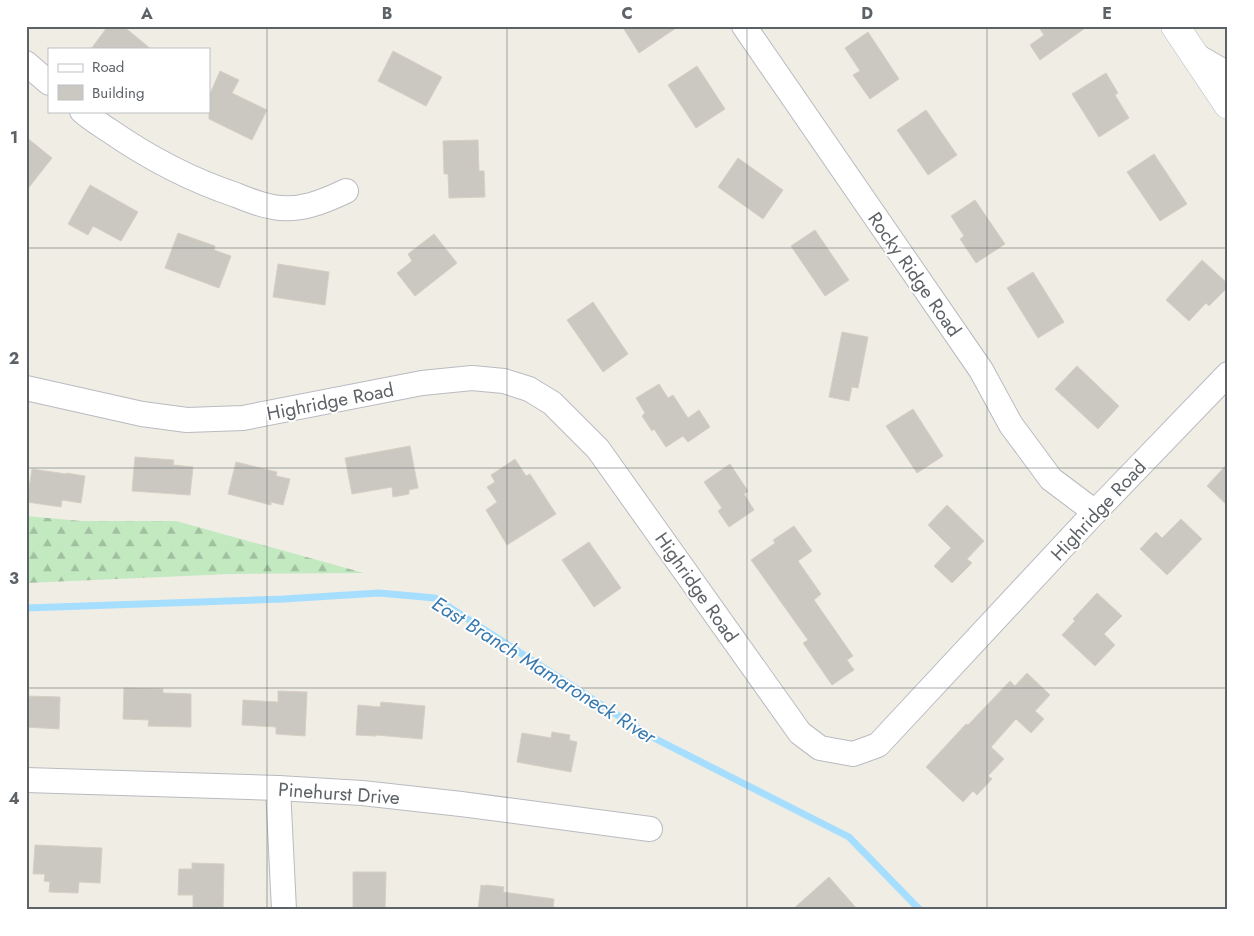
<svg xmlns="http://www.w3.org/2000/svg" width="1254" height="936" font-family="Jost,sans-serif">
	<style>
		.forest { fill: url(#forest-firs) }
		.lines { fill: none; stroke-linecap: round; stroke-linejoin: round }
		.stream { stroke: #a6deff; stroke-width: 7 }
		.building { fill: #cbc8c2; stroke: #d6cfc3 }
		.minor-casing { stroke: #b8bbc0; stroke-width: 26 }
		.secondary-casing { stroke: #b6bbc0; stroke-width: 29 }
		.minor { stroke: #fff; stroke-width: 24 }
		.secondary { stroke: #fff; stroke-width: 28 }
		.grid { fill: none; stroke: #5d6267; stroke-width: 1; stroke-opacity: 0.55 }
		.labels { text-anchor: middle; stroke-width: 4; stroke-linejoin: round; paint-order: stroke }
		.street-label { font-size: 19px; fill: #5d6267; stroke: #fff }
		.water-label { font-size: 20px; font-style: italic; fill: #387ab0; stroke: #fff }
		.neatline { fill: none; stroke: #5d6267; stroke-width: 2 }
		.grid-label { font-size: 16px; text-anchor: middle; font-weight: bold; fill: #5d6267 }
	</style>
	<defs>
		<pattern id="forest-firs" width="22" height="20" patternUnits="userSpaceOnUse" patternTransform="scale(1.25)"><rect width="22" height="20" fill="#c2e9c0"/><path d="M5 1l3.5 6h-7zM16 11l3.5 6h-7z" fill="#a1c0a0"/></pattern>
	</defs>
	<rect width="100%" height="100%" fill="#f0ede5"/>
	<path class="forest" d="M26 516 81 521H176L364 573 230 574 26 583Z"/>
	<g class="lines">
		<path class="stream" d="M26 608 284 599 379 593 435 598 650 736 849 837 920 910"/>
	</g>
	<g class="building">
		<path d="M108 26H123L151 49H91Z"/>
		<path d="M622 26H679L639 53Z"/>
		<path d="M1038 26H1088L1040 60 1030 45 1044 35Z"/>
		<path d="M868 32 899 79 870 99 853 75 860 71 845 48Z"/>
		<path d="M393 51 442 77 426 106 378 81Z"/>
		<path d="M697 66 725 109 696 128 668 85Z"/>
		<path d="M220 71 239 80 232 93 267 110 252 140 209 119V96Z"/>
		<path d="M1106 73 1118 93 1115 95 1129 118 1099 137 1072 94Z"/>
		<path d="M926 110 957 155 928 175 897 130Z"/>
		<path d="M26 137 52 158 26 191Z"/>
		<path d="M478 140 479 171H484L485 197 449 198 448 174H444L443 141Z"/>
		<path d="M1154 154 1187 204 1160 221 1127 172Z"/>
		<path d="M738 158 783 190 763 219 718 187Z"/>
		<path d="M90 185 138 212 121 241 93 226 88 235 68 224Z"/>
		<path d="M975 200 1005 244 976 263 960 239 964 236 951 216Z"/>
		<path d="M815 230 849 280 825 296 791 246Z"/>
		<path d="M178 233 215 246 214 250 231 256 219 288 165 268Z"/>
		<path d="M434 234 457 263 415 296 397 273 412 261 408 254Z"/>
		<path d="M1202 260 1228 284V287L1209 306 1206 303 1189 321 1166 300Z"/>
		<path d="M278 264 329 272 325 305 273 297Z"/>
		<path d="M1033 272 1064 322 1038 338 1007 288Z"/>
		<path d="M593 302 628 354 603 372 567 320Z"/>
		<path d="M842 332 868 337 858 388 852 387 849 401 829 397Z"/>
		<path d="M1077 366 1119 406 1098 429 1055 389Z"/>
		<path d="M659 384 668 398 673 395 688 418 699 410 710 427 688 442 683 436 666 447 654 429 652 431 642 416 645 413 636 398Z"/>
		<path d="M913 409 943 456 917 473 886 426Z"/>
		<path d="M410 446 418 488 409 490V494L393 497 392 487 352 494 345 458Z"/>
		<path d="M135 457 174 460 173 465 193 467 190 495 132 491Z"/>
		<path d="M515 459 526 476 530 474 556 514 507 545 486 510 497 502 487 487 495 482 491 475Z"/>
		<path d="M236 462 277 472 276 476 290 479 283 505 271 502V505L228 494Z"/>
		<path d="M1228 463V506L1207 486Z"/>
		<path d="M730 464 748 491 744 494 754 510 729 527 718 511 722 508 704 482Z"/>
		<path d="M32 469 66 474V473L85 476 81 503 62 500 61 507 27 502Z"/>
		<path d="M947 505 984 541 967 559 972 563 952 583 934 566 951 548 928 525Z"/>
		<path d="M1181 519 1202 539 1167 575 1140 549 1156 532 1162 538Z"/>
		<path d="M794 526 812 551 798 561 821 594 814 600 853 656 847 660 854 670 832 685 803 643 808 640 751 560 775 543 773 540Z"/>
		<path d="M589 542 621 588 594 607 562 560Z"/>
		<path d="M1097 593 1122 616 1104 634 1115 645 1095 666 1062 635 1075 621 1073 619Z"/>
		<path d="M1027 673 1050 695 1035 711 1044 719 1031 733 1016 719 991 747 1004 759 988 776 992 779 977 795 973 791 963 802 926 767 966 724 968 725 1010 681 1015 686Z"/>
		<path d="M124 688 163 689V693L191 694V727L148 726 149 720 123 719Z"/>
		<path d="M278 691 307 692 305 736 276 734V727L242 725 243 700 278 702Z"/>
		<path d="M26 696 60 697 59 729 26 727Z"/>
		<path d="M381 702 425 706 422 739 376 735V736L356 735 358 705 380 707Z"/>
		<path d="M552 732 570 735 569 740 577 742 571 772 517 762 522 733 551 738Z"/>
		<path d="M35 845 102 848 100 883 79 882 78 893 49 892 50 882 44 881 45 874H33Z"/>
		<path d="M192 863 224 864 223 910H193V895H178L179 869H192Z"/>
		<path d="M353 872H386L385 910H353Z"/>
		<path d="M829 877 858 910H792Z"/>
		<path d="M481 885 485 886 486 885 504 887 503 892 554 899 553 910H478Z"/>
	</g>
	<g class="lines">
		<g class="minor-casing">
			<g id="minor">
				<path d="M744 26 981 370 1011 425 1051 479 1095 512"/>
				<path d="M1195 55 1228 74"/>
				<path d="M26 63 49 83"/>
				<path d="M82 111C91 119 101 125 110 131 149 158 191 180 236 195 248 200 260 205 273 207 299 212 323 202 346 191"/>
				<path d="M26 388 142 414 187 420 243 418 422 383 472 378 504 381 529 389 552 403 598 449 800 733 820 748 853 754 878 745 1095 512 1228 374"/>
				<path d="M26 780 278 788 362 793 461 804 650 829"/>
				<path d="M278 788 284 910"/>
			</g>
		</g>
		<g class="secondary-casing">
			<path id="secondary" d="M1175 26 1228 105"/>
		</g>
		<use href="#minor" class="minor"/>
		<use href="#secondary" class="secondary"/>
	</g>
	<path class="grid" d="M267 26V910M507 26V910M747 26V910M987 26V910M26 248H1228M26 468H1228M26 688H1228"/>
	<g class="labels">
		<g class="street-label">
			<text transform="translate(915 274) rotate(55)" y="7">Rocky Ridge Road</text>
			<text transform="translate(330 401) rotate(-11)" y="7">Highridge Road</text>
			<text transform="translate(1098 510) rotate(-47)" y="7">Highridge Road</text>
			<text transform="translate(697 587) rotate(55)" y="7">Highridge Road</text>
			<text transform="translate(339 793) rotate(4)" y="7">Pinehurst Drive</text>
		</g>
		<g class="water-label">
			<text transform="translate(544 670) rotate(32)" y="7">East Branch Mamaroneck River</text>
		</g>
	</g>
	<rect width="1254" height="936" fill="none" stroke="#ffffff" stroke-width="55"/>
	<rect x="48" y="48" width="162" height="65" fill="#ffffff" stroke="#bec0c2"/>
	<rect x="58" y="64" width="25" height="8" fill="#ffffff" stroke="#bec0c2"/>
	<text x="92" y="72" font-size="15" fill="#5d6267">Road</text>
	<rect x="58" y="85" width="25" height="15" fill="#cbc8c2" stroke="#bec0c2"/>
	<text x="92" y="98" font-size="15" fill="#5d6267">Building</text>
	<rect x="28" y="28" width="1198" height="880" class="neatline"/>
	<g class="grid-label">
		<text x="147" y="19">A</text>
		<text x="387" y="19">B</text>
		<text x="627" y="19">C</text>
		<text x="867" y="19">D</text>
		<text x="1107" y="19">E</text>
		<text x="14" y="143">1</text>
		<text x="14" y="364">2</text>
		<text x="14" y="584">3</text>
		<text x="14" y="804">4</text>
	</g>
</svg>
